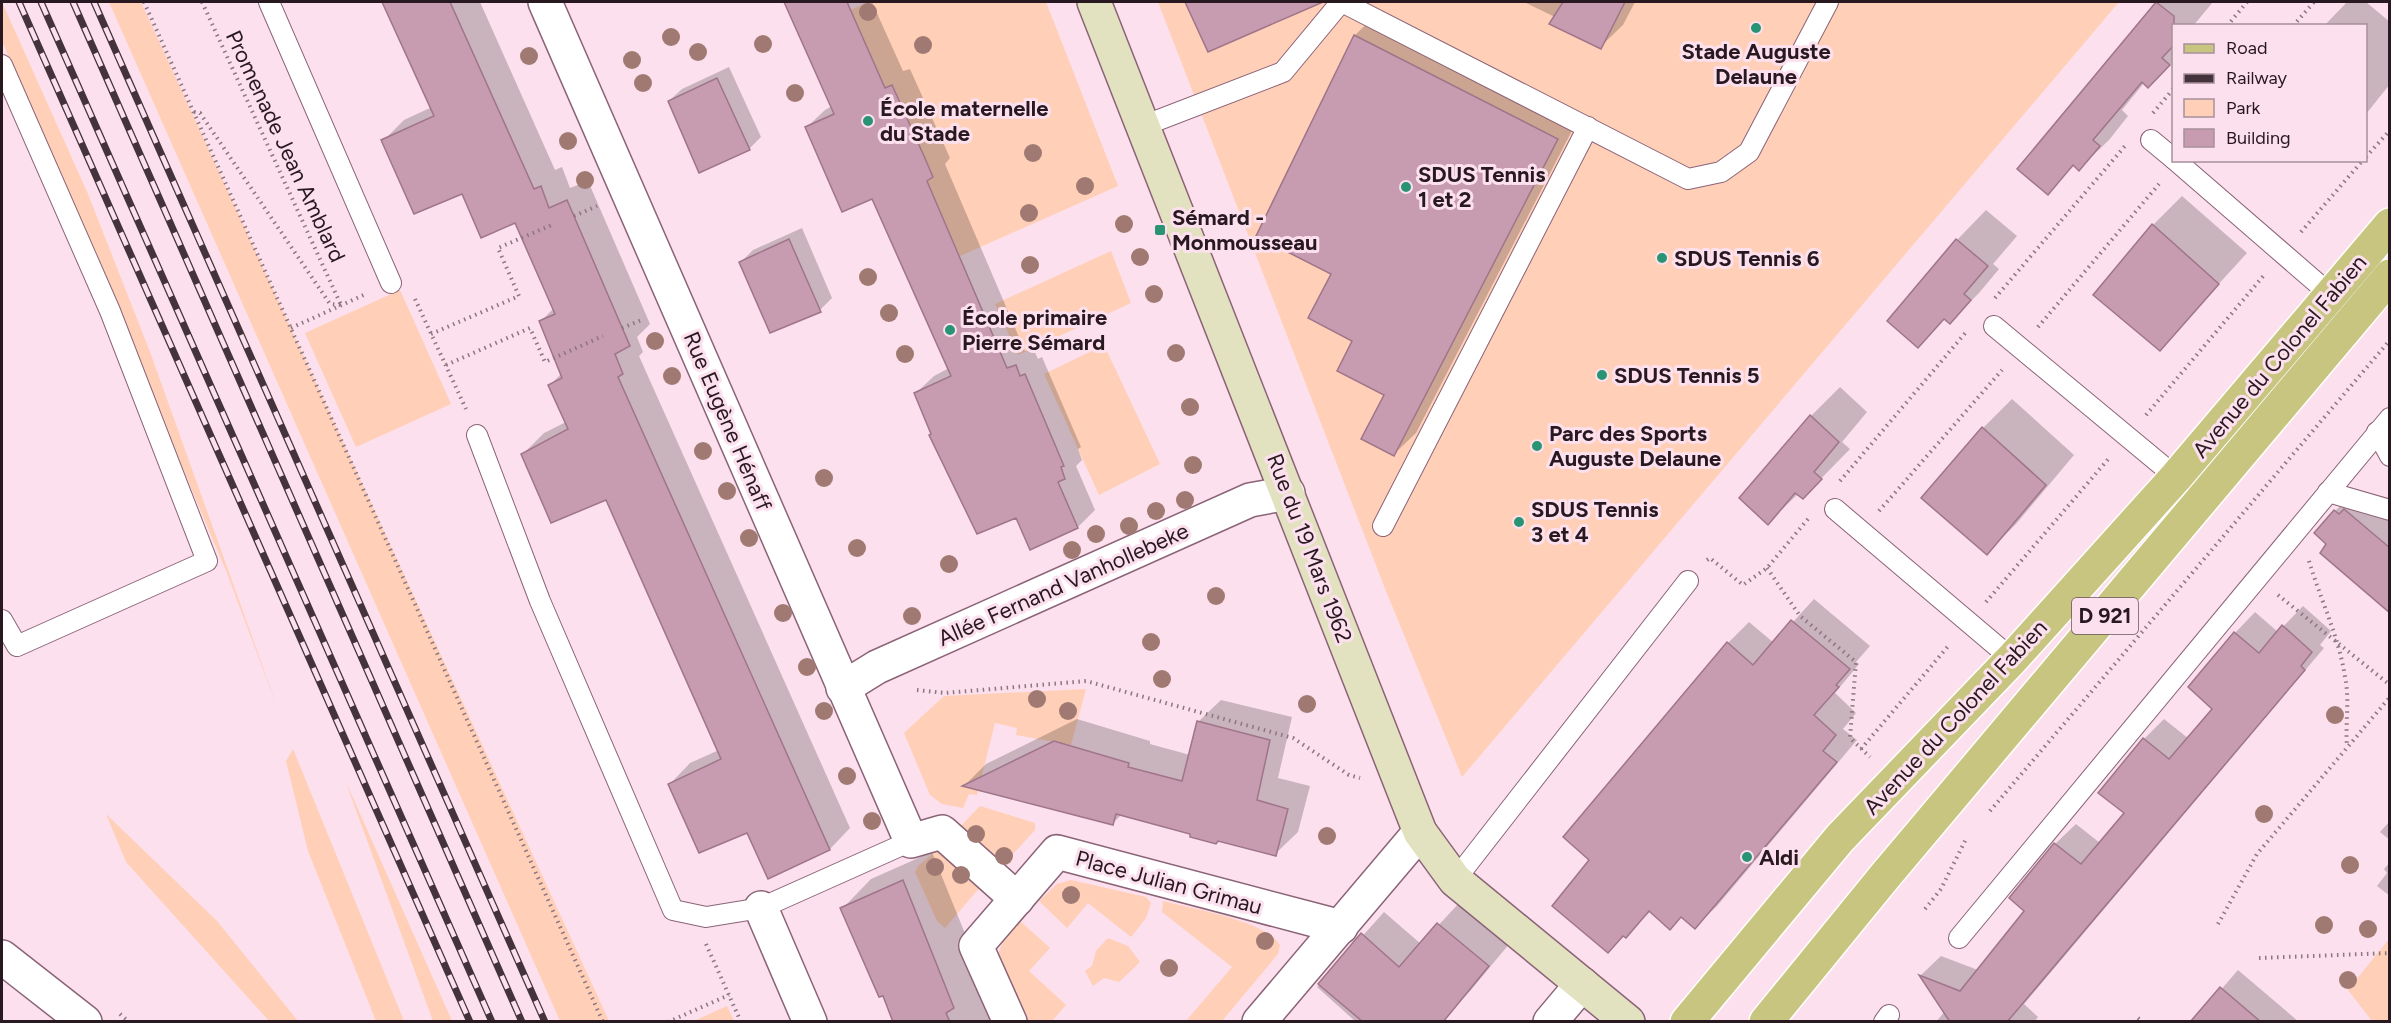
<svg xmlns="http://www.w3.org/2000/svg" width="2391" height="1023" font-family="Figtree,sans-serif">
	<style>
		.green { fill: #ffcfb7 }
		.shadow { fill: #0003 }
		.building { fill: #c79bb0; stroke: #9f758a; stroke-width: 1.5 }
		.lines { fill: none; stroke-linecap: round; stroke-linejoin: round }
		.lane-casing { stroke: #8b6377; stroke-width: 22 }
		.street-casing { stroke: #8b6377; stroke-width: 36 }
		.secondary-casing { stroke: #8b6377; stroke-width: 36 }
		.primary-casing { stroke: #fff; stroke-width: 36 }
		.path { stroke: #8c7680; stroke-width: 4; stroke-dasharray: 1.5 4.5; stroke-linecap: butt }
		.lane { stroke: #fff; stroke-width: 20 }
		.street { stroke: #fff; stroke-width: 33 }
		.secondary { stroke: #e3e2c0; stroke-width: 33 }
		.primary { stroke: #c7c580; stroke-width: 33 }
		.rail-casing { stroke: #44333b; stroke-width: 7 }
		.rail { stroke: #fce0ed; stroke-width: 4.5; stroke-dasharray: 14; stroke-linecap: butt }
		.tree { fill: #a07a72 }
		.poi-dot { fill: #299474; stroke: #fce0ed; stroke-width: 2 }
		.labels { text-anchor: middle; stroke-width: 6; stroke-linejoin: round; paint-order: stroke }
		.shield { fill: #fce0ed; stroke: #68545e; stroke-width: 1.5 }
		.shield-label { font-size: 21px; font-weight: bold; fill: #281820 }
		.poi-label { font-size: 22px; font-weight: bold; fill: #281820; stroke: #fce0ed; text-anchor: start }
		.street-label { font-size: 22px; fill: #281820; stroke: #fce0ed }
	</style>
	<rect width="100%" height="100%" fill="#fce0ed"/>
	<g class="green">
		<path d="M2 2 88 194 150 352 279 712 227 573 2 41Z"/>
		<path d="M109 2H141L609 1021H560Z"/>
		<path d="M868 2H1046L1118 186 960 256 934 197 931 196 925 182 933 177 920 153 922 151 892 85 883 89 850 10Z"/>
		<path d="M1158 2H2119L1462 777 1384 586Z"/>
		<path d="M1111 251 1131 303 1018 355 995 304Z"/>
		<path d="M400 290 451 404 356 447 305 333Z"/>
		<path d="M1104 345 1160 464 1099 495 1044 374Z"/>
		<path d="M1086 689 1071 745 1016 735 1017 728 995 723 977 795 969 794 963 808 942 804 930 795 904 733 944 696Z"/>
		<path d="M293 749 404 1021H376L308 851 286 761Z"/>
		<path d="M345 780 452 1021H433Z"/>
		<path d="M980 806 1035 823V830L1002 866 953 834Z"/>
		<path d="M106 814 217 921 298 1021H269L126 862Z"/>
		<path d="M945 843 981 886 945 928 937 921 915 872 918 866Z"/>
		<path d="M1071 880 1146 897 1151 903 1146 918 1131 937 1088 903 1067 928 1039 901 1057 884Z"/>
		<path d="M1163 901C1192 909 1265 920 1280 945L1278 954 1222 1021H1186L1232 967 1162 912Z"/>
		<path d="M1020 921 1050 948 1029 971 1066 1005 1052 1021H1027L998 954 1004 938Z"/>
		<path d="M1108 938 1128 946 1140 962 1119 982 1104 978 1093 986 1085 971 1092 966 1096 951Z"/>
		<path d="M2389 939V1021H2372L2348 990Z"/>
		<path d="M727 1006 734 1021H694Z"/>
	</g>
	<g class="shadow">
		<path d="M384 2H480L555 170 562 167 570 188 588 181 650 324 637 337 643 352 639 356 850 828 830 849 768 877 747 832 670 784 690 763 719 750 607 498 523 454 544 433 566 422 550 385 562 373 541 321 554 308 516 221 463 192 383 141 404 120 432 107Z"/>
		<path d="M785 2H872L903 71 910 69 950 158 945 164 1025 351 1033 348 1038 359 1042 357 1081 447 1078 449 1082 460 1076 466 1095 510 1078 527 1017 516 933 433 916 393 934 376 949 368 873 197 807 127 825 110 832 106Z"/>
		<path d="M1187 2H1290L1292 7 1209 50Z"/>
		<path d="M1524 2H1635L1623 25 1600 47 1555 17Z"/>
		<path d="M2159 2H2213L2193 26H2174V61L2148 86 2144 83 2122 110 2128 116 2109 140 2079 169 2075 165 2047 192 2019 169Z"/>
		<path d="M2347 2H2366L2390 22V84L2366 114V26H2324Z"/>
		<path d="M1377 14 1579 117 1416 433 1394 454 1386 394 1354 340 1355 35Z"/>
		<path d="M729 67 761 137 749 149 669 101 682 89Z"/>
		<path d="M2182 196 2247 253 2159 349 2153 225Z"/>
		<path d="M1986 210 2017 236 1993 264 1999 269 1979 293 1950 322 1945 319 1918 345 1889 321 1957 240Z"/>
		<path d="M802 228 832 298 820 310 741 262 753 250Z"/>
		<path d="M1840 387 1867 412 1842 442 1850 449 1803 497 1798 494 1768 523 1741 498 1811 416Z"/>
		<path d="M2012 399 2074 455 2016 524 1987 553 1983 428Z"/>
		<path d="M2351 495 2390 518V611L2328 544 2335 511Z"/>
		<path d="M1814 599 1870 646 1856 662 1859 664 1835 693 1856 713 1843 729 1857 740 1717 906 1695 927 1682 916 1651 911 1608 951 1591 860 1728 643 1749 622 1774 643Z"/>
		<path d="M2303 606 2331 631 2320 645 2324 648 2024 1004 2038 1017 2034 1022H1936L1945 1011 1921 975 1941 956 1978 970 2026 911 2011 898 2055 844 2076 824 2100 843 2126 812 2100 792 2144 739 2164 719 2189 739 2215 709 2190 686 2235 633 2255 612 2278 632Z"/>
		<path d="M1221 700 1292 717 1278 778 1310 786 1298 832 1275 854 1122 814 1113 823 965 785 986 764 1077 719 1150 741V744L1190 755 1198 722Z"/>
		<path d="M2390 821V840L2380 832Z"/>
		<path d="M932 852 983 978 992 1022H895L842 909 871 879Z"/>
		<path d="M2390 862V896L2377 886 2387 873 2384 869Z"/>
		<path d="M1461 901 1510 943 1470 991 1439 1022H1356L1317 987 1384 912 1421 944Z"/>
		<path d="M2238 970 2299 1022H2193Z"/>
	</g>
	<g class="building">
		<path d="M382 2H450L534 189 541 186 549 208 567 200 630 346 615 354 623 374 618 377 830 850 768 879 747 833 699 853 668 784 721 759 606 500 551 523 521 454 568 429 548 385 562 378 539 321 555 314 515 223 481 238 462 194 414 214 381 140 434 116Z"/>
		<path d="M784 2H847L885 88 892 85 924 156 933 177 927 181 1007 368 1016 365 1020 376 1025 374 1064 466 1061 467 1065 479 1058 482 1078 528 1030 550 1016 518 977 534 929 435 931 434 914 393 951 376 872 199 842 212 805 127 834 114Z"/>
		<path d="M1185 2H1323L1208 52Z"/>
		<path d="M1563 2H1625L1601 49 1549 24Z"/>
		<path d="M2156 2 2174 16V45L2162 58 2170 65 2148 88 2142 82 2093 140 2100 146 2079 171 2073 165 2048 195 2017 169Z"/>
		<path d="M1354 35 1558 139 1394 456 1361 439 1384 395 1337 371 1352 341 1308 318 1331 274 1256 236Z"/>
		<path d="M717 78 750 150 699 173 668 101Z"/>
		<path d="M2152 224 2219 284 2160 351 2093 295Z"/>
		<path d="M789 239 821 312 770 333 739 262Z"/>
		<path d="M1956 239 1988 266 1964 294 1971 300 1950 324 1944 319 1918 348 1887 321Z"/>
		<path d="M1810 415 1839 442 1814 472 1822 479 1803 499 1795 493 1768 525 1739 498Z"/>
		<path d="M1982 427 2046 485 1987 555 1921 498Z"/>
		<path d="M2344 509 2390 548V613L2320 553 2326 544 2314 533 2334 510 2339 514Z"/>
		<path d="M1791 620 1850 669 1836 685 1839 687 1814 715 1836 735 1823 751 1837 762 1695 929 1681 917 1670 930 1649 911 1626 938 1623 936 1608 953 1552 906 1589 860 1563 837 1727 642 1753 665Z"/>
		<path d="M2282 625 2312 652 2301 666 2305 670 2007 1022H1950L1919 975 1960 991 2024 911 2009 898 2054 843 2081 864 2124 813 2098 793 2143 738 2169 759 2212 709 2188 687 2234 632 2259 653Z"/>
		<path d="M1197 721 1270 740 1257 800 1288 809 1276 856 1218 841 1216 844 1190 837V834L1116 814 1113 825 962 786 1054 741 1129 763 1128 767 1182 781Z"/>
		<path d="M903 880 954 1008 946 1013 950 1022H893L883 996 879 997 840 908Z"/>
		<path d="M1437 923 1489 966 1443 1022H1363L1318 984 1361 933 1399 967Z"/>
		<path d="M2220 987 2261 1022H2190Z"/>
	</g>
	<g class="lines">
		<g class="lane-casing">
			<g id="lane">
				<path d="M269 2 391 283"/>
				<path d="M1342 2 1688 179 1721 172 1749 152 1828 2"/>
				<path d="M2 65 110 311 207 561 17 646 2 620"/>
				<path d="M1143 126 1283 72 1341 2"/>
				<path d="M2151 140 2174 159"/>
				<path d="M2175 160 2332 296"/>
				<path d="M1994 326 2176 477"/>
				<path d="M2377 432 2390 456"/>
				<path d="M477 435 540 601 673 910 706 917 761 908 911 841"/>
				<path d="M2328 492 2390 510"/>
				<path d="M1835 509 2012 659"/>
				<path d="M1383 526 1588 127"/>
				<path d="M1455 880 1688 581"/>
				<path d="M1959 938 2390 418"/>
				<path d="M1884 1022 1889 1015"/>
			</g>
		</g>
		<g class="street-casing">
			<g id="street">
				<path d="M545 2 911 841 942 832 1017 899"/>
				<path d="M843 688 877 667 1250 500 1288 493"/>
				<path d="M761 908 810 1022"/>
				<path d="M2 957 85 1022"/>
				<path d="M1010 1022 976 946 1057 852 1341 927"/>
				<path d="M1259 1022 1420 832"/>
				<path d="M1550 1022 1582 984"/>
			</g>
		</g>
		<g class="secondary-casing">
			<path id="secondary" d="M1094 2 1420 832 1455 880 1628 1022"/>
		</g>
		<g class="primary-casing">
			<g id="primary">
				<path d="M1687 1022 1840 838 2012 659 2176 477 2390 225"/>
				<path d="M1766 1022 1885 876 2390 276"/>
			</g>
		</g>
		<g class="path">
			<path d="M144 2 603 1022"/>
			<path d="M202 2 341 305"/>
			<path d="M2227 26 2247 2"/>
			<path d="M2293 26 2314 2"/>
			<path d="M194 112 200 113 330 304 340 305"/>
			<path d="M2153 113 2174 88"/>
			<path d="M2366 157 2390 130"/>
			<path d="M574 216 597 206"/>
			<path d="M2301 232 2363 160"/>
			<path d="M1995 298 2125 146"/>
			<path d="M415 299 466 409"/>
			<path d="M2038 327 2159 184"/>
			<path d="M291 328 366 294"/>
			<path d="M622 328 644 319"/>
			<path d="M431 334 519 296 498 248 554 224"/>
			<path d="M446 365 530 328 545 362 603 336"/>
			<path d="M2146 415 2265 274"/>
			<path d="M1840 481 1967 331"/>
			<path d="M1879 511 2002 370"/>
			<path d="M1707 560 1710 558 1743 585 1767 568 1808 519"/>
			<path d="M2309 561C2321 601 2339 637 2345 677 2350 701 2345 724 2347 747"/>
			<path d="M1767 568 1800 616 1856 662 1850 738 1870 757"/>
			<path d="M2278 595 2390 685"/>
			<path d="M1986 602 2110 457"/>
			<path d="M917 690 945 693 1086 681 1293 738 1349 775 1360 778"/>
			<path d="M1861 749 1950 644"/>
			<path d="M1990 811 2390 340"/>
			<path d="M1925 909 1941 889 1966 839"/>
			<path d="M2218 924 2257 854 2390 697"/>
			<path d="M706 944 741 1022"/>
			<path d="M2259 958 2390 953"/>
			<path d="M120 1014 129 1022"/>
			<path d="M2138 1018 2143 1022"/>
			<path d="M668 1022 729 995"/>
		</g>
		<use href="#lane" class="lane"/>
		<use href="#street" class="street"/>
		<use href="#secondary" class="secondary"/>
		<use href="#primary" class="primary"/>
		<g class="rail-casing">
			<g id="rail">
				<path d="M19 2 470 1022"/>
				<path d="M41 2 492 1022"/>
				<path d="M73 2 522 1022"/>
				<path d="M94 2 545 1022"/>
			</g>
		</g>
		<use href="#rail" class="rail"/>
	</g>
	<g class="tree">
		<circle cx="868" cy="12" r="9"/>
		<circle cx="671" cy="37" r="9"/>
		<circle cx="763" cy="44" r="9"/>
		<circle cx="923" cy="45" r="9"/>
		<circle cx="698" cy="52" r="9"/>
		<circle cx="529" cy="56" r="9"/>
		<circle cx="632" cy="60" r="9"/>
		<circle cx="643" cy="83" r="9"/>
		<circle cx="795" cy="93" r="9"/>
		<circle cx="568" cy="141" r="9"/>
		<circle cx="1033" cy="153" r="9"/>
		<circle cx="585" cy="180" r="9"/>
		<circle cx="1085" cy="186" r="9"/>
		<circle cx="1029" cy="213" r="9"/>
		<circle cx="1124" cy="224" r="9"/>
		<circle cx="1140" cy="257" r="9"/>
		<circle cx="1030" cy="265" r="9"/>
		<circle cx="868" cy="277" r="9"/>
		<circle cx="1154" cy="294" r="9"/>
		<circle cx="889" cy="313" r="9"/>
		<circle cx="655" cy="341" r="9"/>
		<circle cx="1176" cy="353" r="9"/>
		<circle cx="905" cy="354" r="9"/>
		<circle cx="672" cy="376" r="9"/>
		<circle cx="1190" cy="407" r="9"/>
		<circle cx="703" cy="451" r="9"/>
		<circle cx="1193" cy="465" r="9"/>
		<circle cx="824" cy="478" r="9"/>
		<circle cx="727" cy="491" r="9"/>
		<circle cx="1185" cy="500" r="9"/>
		<circle cx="1156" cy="511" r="9"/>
		<circle cx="1129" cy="526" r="9"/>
		<circle cx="1096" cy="534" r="9"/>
		<circle cx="749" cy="538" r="9"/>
		<circle cx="857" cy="548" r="9"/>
		<circle cx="1072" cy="550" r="9"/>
		<circle cx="949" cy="564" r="9"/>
		<circle cx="1216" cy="596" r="9"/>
		<circle cx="783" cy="613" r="9"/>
		<circle cx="912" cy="616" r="9"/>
		<circle cx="1151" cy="642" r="9"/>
		<circle cx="807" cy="667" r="9"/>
		<circle cx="1162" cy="679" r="9"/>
		<circle cx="1037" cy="699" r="9"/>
		<circle cx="1307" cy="704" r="9"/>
		<circle cx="824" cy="711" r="9"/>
		<circle cx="1068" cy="711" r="9"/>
		<circle cx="2335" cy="715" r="9"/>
		<circle cx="847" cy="776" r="9"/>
		<circle cx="2264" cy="814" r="9"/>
		<circle cx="872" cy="821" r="9"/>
		<circle cx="976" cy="834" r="9"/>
		<circle cx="1327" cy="836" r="9"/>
		<circle cx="1004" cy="856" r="9"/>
		<circle cx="2350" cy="865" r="9"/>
		<circle cx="935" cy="867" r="9"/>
		<circle cx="961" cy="875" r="9"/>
		<circle cx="1071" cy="895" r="9"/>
		<circle cx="2324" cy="925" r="9"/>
		<circle cx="2368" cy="929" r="9"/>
		<circle cx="1265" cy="941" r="9"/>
		<circle cx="1169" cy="968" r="9"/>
		<circle cx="2348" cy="980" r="9"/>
	</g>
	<g class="poi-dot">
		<circle cx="1756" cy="28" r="6"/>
		<circle cx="868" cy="121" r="6"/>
		<circle cx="1406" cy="187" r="6"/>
		<rect x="1154" y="224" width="12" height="12" rx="3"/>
		<circle cx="1662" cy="258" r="6"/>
		<circle cx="950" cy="330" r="6"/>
		<circle cx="1602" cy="375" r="6"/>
		<circle cx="1537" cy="446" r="6"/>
		<circle cx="1519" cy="522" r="6"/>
		<circle cx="1747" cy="857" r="6"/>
	</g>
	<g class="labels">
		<rect class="shield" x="2072" y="598" width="66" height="36" rx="4.5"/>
		<g class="shield-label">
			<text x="2105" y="623">D 921</text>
		</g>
		<g class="poi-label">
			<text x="1756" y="59" text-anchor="middle">Stade Auguste<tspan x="1756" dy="25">Delaune</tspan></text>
			<text x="880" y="116">École maternelle<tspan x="880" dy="25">du Stade</tspan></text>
			<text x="1418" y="182">SDUS Tennis<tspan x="1418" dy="25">1 et 2</tspan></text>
			<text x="1172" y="225">Sémard -<tspan x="1172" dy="25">Monmousseau</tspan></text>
			<text x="1674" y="266">SDUS Tennis 6</text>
			<text x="962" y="325">École primaire<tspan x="962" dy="25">Pierre Sémard</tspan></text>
			<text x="1614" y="383">SDUS Tennis 5</text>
			<text x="1549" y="441">Parc des Sports<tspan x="1549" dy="25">Auguste Delaune</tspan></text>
			<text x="1531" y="517">SDUS Tennis<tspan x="1531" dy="25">3 et 4</tspan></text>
			<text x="1759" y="865">Aldi</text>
		</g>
		<g class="street-label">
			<text transform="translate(286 146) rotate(65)" y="8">Promenade Jean Amblard</text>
			<text transform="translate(2279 356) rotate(-50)" y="8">Avenue du Colonel Fabien</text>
			<text transform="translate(728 421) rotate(67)" y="8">Rue Eugène Hénaff</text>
			<text transform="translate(1310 548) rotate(69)" y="8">Rue du 19 Mars 1962</text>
			<text transform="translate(1063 584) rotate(-24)" y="8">Allée Fernand Vanhollebeke</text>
			<text transform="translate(1955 717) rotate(-47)" y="8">Avenue du Colonel Fabien</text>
			<text transform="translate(1169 882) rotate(15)" y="8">Place Julian Grimau</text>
		</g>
	</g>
	<rect width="2391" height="1023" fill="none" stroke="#281820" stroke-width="6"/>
	<rect x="2172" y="24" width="195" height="138" fill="#fce0ed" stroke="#a7909b" stroke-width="1.5"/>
	<rect x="2184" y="44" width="30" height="9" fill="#c7c580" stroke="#a7909b" stroke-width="1.5"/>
	<text x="2226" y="54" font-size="18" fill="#281820">Road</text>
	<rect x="2184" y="74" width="30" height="9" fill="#44333b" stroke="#a7909b" stroke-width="1.5"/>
	<text x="2226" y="84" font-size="18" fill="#281820">Railway</text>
	<rect x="2184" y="99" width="30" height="18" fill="#ffcfb7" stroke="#a7909b" stroke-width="1.5"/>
	<text x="2226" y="114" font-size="18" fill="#281820">Park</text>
	<rect x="2184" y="129" width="30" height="18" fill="#c79bb0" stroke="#a7909b" stroke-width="1.5"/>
	<text x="2226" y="144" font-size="18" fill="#281820">Building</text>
</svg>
